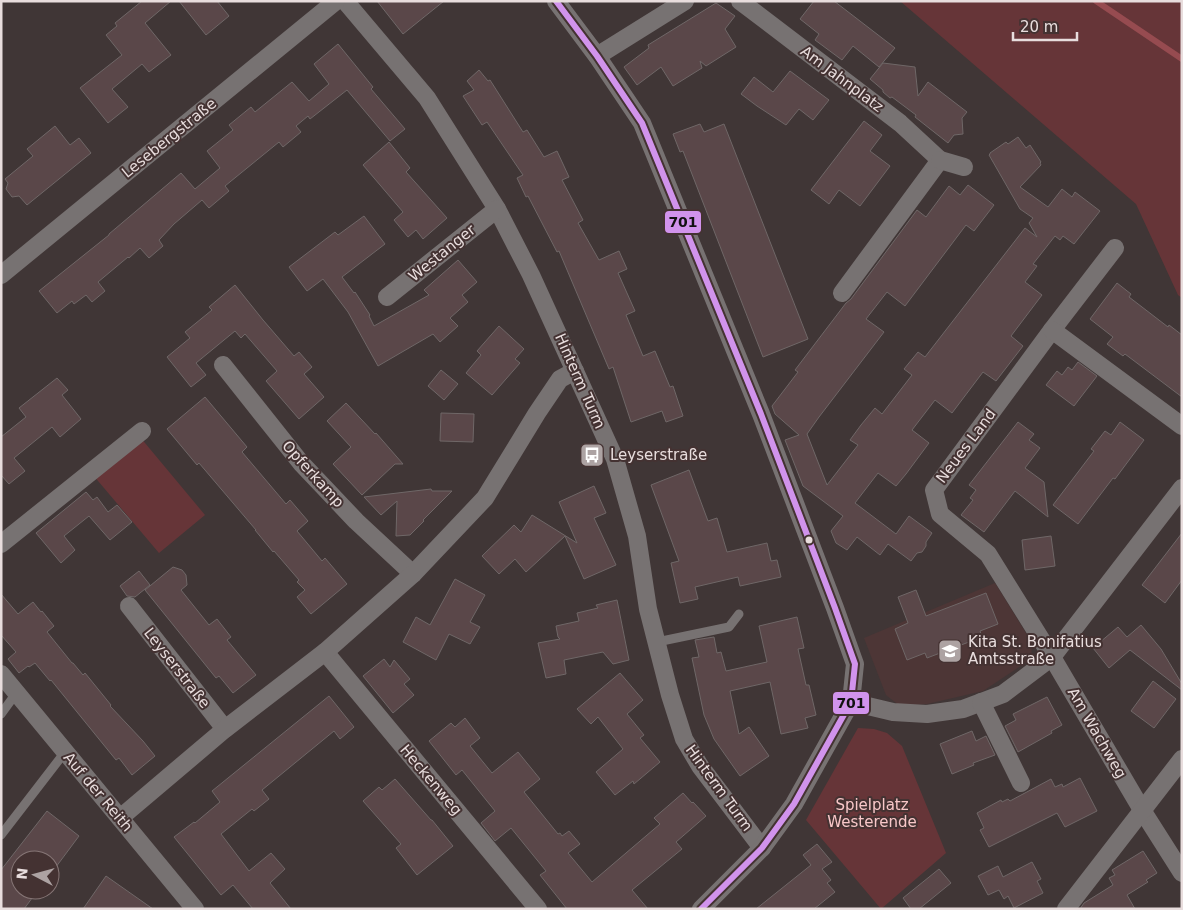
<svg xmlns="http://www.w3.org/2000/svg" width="1183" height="910" font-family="'DejaVu Sans',sans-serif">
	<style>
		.built { fill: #4d3636 }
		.green { fill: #663538 }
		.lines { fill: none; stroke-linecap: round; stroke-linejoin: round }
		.stream { stroke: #964b50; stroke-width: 6 }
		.building { fill: #5a4749; stroke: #6f6767 }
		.lane { stroke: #777272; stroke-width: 9 }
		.street { stroke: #777272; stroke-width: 18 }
		.bus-1-casing { stroke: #443232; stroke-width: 10 }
		.bus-1 { stroke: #d193ec; stroke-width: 6 }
		.bus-dot { fill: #e8dddd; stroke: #443232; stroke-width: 2 }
		.labels { text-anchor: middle; stroke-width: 4; stroke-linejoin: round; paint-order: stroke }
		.street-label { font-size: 15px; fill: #e8dddd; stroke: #443232 }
		.poi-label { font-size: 15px; fill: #e8dddd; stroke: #443232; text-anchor: start }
		.park-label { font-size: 15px; fill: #f8c7c8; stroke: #443232 }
		.line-badge { stroke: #443232; stroke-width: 2 }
		.pale-badge-label { font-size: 14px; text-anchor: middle; font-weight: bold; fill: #111 }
	</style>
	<rect width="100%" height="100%" fill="#403636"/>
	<path class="built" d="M995 583 1032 643 1031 659 983 691 927 704 900 706 886 695 864 638Z"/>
	<g class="green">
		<path d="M900 1H1182V298L1178 295 1136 204Z"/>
		<path d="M140 437 205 515 159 553 93 475Z"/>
		<path d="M858 728 874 729 887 733 902 746 946 853 881 909 806 820Z"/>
	</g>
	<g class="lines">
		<path class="stream" d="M1096 1 1182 59"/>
	</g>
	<g class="building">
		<path d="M142 1H171L145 23 171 55 149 72 142 64 112 89 128 107 108 123 80 88 122 55 106 35 117 26 115 23Z"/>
		<path d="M179 1H217L229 16 206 35Z"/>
		<path d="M377 1H444L403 34Z"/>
		<path d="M814 1H834L895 48 879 67 853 46 842 60 815 40 819 34 800 19Z"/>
		<path d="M716 3 735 16 725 29 736 47 706 66 700 61 702 68 673 86 661 67 637 85 624 67 649 48 648 45Z"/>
		<path d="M338 44 373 87 371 89 405 129 390 141 347 90 310 119 308 116 296 126 301 132 283 147 279 142 225 186 229 191 209 208 202 200 174 224 159 240 163 246 149 258 140 248 129 258 128 257 98 282 105 291 92 302 86 295 74 304 72 301 57 313 39 291 109 235V234L181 173 195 189 220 168 207 151 233 130 229 125 251 107 255 112 292 82 309 101 329 84 314 64Z"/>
		<path d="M883 63 915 67 918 96 928 82 967 112 962 118 963 134 954 135 948 143 915 117 916 115 892 97 890 98 883 92V90L870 79Z"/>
		<path d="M479 70 488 81 490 80 523 132 527 130 544 157 557 151 569 177 562 180 583 220 578 223 599 260 619 251 627 269 618 273 635 311 626 315 643 356 655 351 670 387 673 386 683 416 666 422 662 411 631 422 613 367 609 369 559 251 557 252 528 196 526 197 517 178 523 175 487 122 482 125 463 96 474 90 467 81Z"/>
		<path d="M790 71 829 100 813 120 799 109 786 125 757 106 741 94 754 77 773 92Z"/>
		<path d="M864 121 882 135 870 151 890 166 860 206 839 190 829 204 811 190Z"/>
		<path d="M700 124 704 132 724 124 808 339 763 357 683 151 680 152 673 134Z"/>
		<path d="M55 126 70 145 79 138 91 153 27 205 19 196 12 197 6 189 8 183 5 179 33 156 27 149Z"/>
		<path d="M1018 137 1026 148 1030 145 1041 162 1040 163 1041 165 1020 187 1048 207 1062 189 1072 197 1075 192 1100 211 1074 244 1063 236 1060 240 1055 236 1033 264 1037 266 1025 282 1042 295 1011 336 1023 346 996 381 983 372 952 413 935 400 912 430 929 443 906 474 896 486 878 473 855 503 896 534 909 516 932 533 926 542V546L922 552 917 553 911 561 888 544 880 555 857 537 847 550 836 543 831 531 843 516 803 486 785 440 799 435 775 414 772 406 798 372 795 370 846 303 851 299 917 210 926 217 949 186 960 195 968 185 994 205 974 231 966 225 905 306 887 292 866 319 884 332 819 417 807 434 827 485 858 445 850 440 861 425 875 408 882 414 912 375 904 369 918 352 925 357 1025 228 1037 237 1029 223 1033 218 1020 209 989 155 990 154V153L1006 142 1008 144Z"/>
		<path d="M389 142 410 168 406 172 447 218 423 239 416 230 408 237 394 220 403 212 363 165Z"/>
		<path d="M364 216 385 244 342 277 354 293 355 292 370 315 369 316 374 326 429 295 424 290 458 260 477 282 462 295 468 302 450 318 458 326 440 342 433 334 378 366 348 312 323 279 307 291 289 267 335 232 338 235Z"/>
		<path d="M1117 283 1131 294 1129 297 1168 327 1169 325 1182 335V397L1125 354 1123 356 1107 344 1113 337 1090 319Z"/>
		<path d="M235 285 263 320 294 356 299 352 312 367 304 374 324 397 299 419 266 381 277 371 245 334 241 338 235 331 196 363 206 375 191 387 167 357 190 338 185 332 212 310 209 307Z"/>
		<path d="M499 326 524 349 515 359 520 363 492 395 466 373 481 355 477 351Z"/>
		<path d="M1078 362 1097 376 1074 406 1046 385 1057 371 1062 375 1068 367 1072 370Z"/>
		<path d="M441 370 458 384 444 400 428 386Z"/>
		<path d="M57 378 68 390 62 395 81 419 60 437 52 427 14 458 25 471 9 484 1 475V437L26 417 19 408Z"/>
		<path d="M205 397 247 447 242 452 286 504 290 500 308 521 297 531 322 561 325 558 347 584 311 614 297 597 305 590 297 582 299 580 274 551 273 552 255 530H256L199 463 197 465 167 429Z"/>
		<path d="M346 403 375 434 376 433 403 464H395L362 495 333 464 351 447 327 421Z"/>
		<path d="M441 413 474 414 473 442 440 441Z"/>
		<path d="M1018 422 1034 434 1029 440 1040 448 1025 468 1044 482 1048 517 1015 491 984 532 961 515 973 500 970 498 976 490 969 485Z"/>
		<path d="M1120 422 1144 440 1115 479 1113 478 1078 524 1053 505 1094 451 1091 449 1105 431 1111 435Z"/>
		<path d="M689 470 708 521 717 518 727 552 767 543 771 561 777 560 781 577 740 586 738 577 695 587 698 599 680 603 671 563 679 561 651 485Z"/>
		<path d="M594 486 606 513 594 518 616 565 584 579 565 536 526 572 515 559 499 574 482 556 514 525 521 532 532 515 577 543 559 502Z"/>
		<path d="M431 489 432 491H452L423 520 424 521 410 535 396 536 397 501 381 515 364 497Z"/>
		<path d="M86 492 93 500 97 497 108 512 117 505 132 522 110 540 89 516 64 536 75 550 61 563 36 533Z"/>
		<path d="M1182 533V580L1165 603 1142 585Z"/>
		<path d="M1051 536 1055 566 1025 570 1022 540Z"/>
		<path d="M173 567 182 570 186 575 187 585 181 590 209 625 217 619 231 637 227 640 256 675 233 693 219 676 216 678 145 590Z"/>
		<path d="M139 571 150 585 135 597 127 596 120 586Z"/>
		<path d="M455 579 485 595 470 622 480 627 470 644 449 634 436 660 403 642 416 617 430 625Z"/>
		<path d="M916 590 926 616 986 593 998 624 980 631 982 637 927 658 925 653 907 660 895 629 908 623 898 597Z"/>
		<path d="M1 594 18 614 33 602 41 612 42 611 54 626 47 632 72 663H73L83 675 85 673 111 705 110 706 143 741 155 756 132 775 119 758 116 760 51 680 50 681 35 663 29 667 28 666 19 673 8 659 16 652 1 635Z"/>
		<path d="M617 600 629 660 613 664 603 652 564 660 566 674 546 678 538 643 560 639 558 637 556 626 579 621 577 613 598 608 596 605Z"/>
		<path d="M797 617 804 648 798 649 806 685H809L816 715 805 718 808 728 781 734 770 682 730 691 739 734 749 727 769 756 740 776 714 739 704 715 692 658 699 657 695 640 714 637 717 653 721 652 726 671 767 662 759 626Z"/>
		<path d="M1141 625 1161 649 1182 684V690L1130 650 1109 668 1093 648 1118 627 1127 637Z"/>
		<path d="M384 659 390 667 394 660 410 679 404 684 414 695 393 713 363 676Z"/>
		<path d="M620 673 643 700 627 714 644 735 640 738 660 762 634 784 633 781 615 795 596 772 623 749 598 717 591 724 577 709Z"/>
		<path d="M1153 681 1176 699 1154 728 1131 711Z"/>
		<path d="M329 696 354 727 340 739 334 731 262 790 269 799 254 811 252 809 221 834 249 871 271 853 285 869 270 883 291 909H253L233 885 221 895 174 837 194 822 195 823 220 802 212 791Z"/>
		<path d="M1047 697 1062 725 1051 731 1052 733 1018 752 1005 726 1016 720 1013 714Z"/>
		<path d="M465 718 480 738 470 746 492 773 518 752 540 779 524 792 558 834 560 833 562 836 569 831 580 844 568 853 592 882 660 824 654 818 683 793 692 803 693 802 706 816 676 842 682 849 632 890 648 909H567L540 875 546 871 511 828 495 841 481 823 495 811 462 770 456 775 429 741 451 723 455 727Z"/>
		<path d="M972 731 976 741 986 736 995 755 973 763 974 765 952 774 940 744Z"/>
		<path d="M1080 778 1097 811 1065 827 1057 813 989 847 980 830 984 828 977 813 1001 800 1002 802 1008 799 1010 801 1051 779 1055 787 1062 784 1063 787Z"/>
		<path d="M395 779 431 820H432L453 846 417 875 396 848 401 844 363 801 379 787 382 790Z"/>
		<path d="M47 811 79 836 50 875V860H20V890H38L24 909H1V870Z"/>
		<path d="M817 844 832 862 822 869 831 880 827 883 835 892 814 909H756L811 865 803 855Z"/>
		<path d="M1143 851 1157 873 1146 880 1148 882 1127 895 1135 909H1080L1084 903 1113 885 1109 878 1115 875 1112 870Z"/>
		<path d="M1032 862 1041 879 1037 881 1043 893 1014 908 1008 896 1004 899 999 890 988 895 978 876 998 866 1003 877Z"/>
		<path d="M939 869 951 883 919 909H911L903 898Z"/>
		<path d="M106 876 153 909H83Z"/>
	</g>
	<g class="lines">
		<g class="lane">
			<path d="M657 642 729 627 739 614"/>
			<path d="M1 714 17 692"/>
			<path d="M1 835 65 752"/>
		</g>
		<g class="street">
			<path d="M345 1 427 98 497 209 531 275 615 459 637 536 648 609 670 695 684 739 700 766 762 848"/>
			<path d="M556 1 597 56 642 123 761 414 835 608 855 664 851 702 794 804 762 848 701 909"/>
			<path d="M740 1 900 123 940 160 842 293"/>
			<path d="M597 56 685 1"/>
			<path d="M940 160 964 167"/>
			<path d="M1115 248 1052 330 934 490 940 514 988 554 1052 657 1142 810 1182 873"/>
			<path d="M1 275 336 1"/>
			<path d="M387 297 497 209"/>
			<path d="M1052 330 1182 426"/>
			<path d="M223 365 301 463 356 521 413 574"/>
			<path d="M1 544 142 431"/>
			<path d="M129 606 225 729"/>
			<path d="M325 652 538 909"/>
			<path d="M1 674 195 909"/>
			<path d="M851 702 893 712 927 714 963 709 1003 694 1052 657 1182 488"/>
			<path d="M981 702 1021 783"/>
			<path d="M120 818 225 729 325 652 413 574 485 498 537 413 560 379 575 371"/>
			<path d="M1066 909 1182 759"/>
		</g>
		<g class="bus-1-casing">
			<path id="bus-1" d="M556 1 597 56 642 123 761 414 835 608 855 664 851 702 794 804 762 848 701 909"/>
		</g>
		<use href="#bus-1" class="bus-1"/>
	</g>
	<defs>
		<g id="bus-square" transform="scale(1.25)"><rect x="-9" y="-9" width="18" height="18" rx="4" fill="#ada3a3" stroke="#443232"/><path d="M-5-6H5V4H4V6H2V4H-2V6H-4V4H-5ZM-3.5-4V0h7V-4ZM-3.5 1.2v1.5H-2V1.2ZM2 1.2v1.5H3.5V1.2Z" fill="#fff"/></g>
		<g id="school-square" transform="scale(1.25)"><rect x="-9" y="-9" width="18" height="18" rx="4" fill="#ada3a3" stroke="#443232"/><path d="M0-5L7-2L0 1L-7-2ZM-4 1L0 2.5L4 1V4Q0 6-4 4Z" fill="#fff"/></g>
	</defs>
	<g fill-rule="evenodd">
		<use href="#bus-square" x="592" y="455"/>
		<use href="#school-square" x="950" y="651"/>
	</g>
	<circle class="bus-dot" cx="809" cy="540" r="4.5"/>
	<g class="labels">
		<g class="street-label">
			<text transform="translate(842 79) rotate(37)" y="5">Am Jahnplatz</text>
			<text transform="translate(169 138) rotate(-39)" y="5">Lesebergstraße</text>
			<text transform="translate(442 253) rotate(-39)" y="5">Westanger</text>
			<text transform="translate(580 381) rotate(66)" y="5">Hinterm Turm</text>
			<text transform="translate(966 446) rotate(-53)" y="5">Neues Land</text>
			<text transform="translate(313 474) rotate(48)" y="5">Opferkamp</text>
			<text transform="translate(177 668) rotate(52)" y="5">Leyserstraße</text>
			<text transform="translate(1097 733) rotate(60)" y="5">Am Wachweg</text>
			<text transform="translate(431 780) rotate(50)" y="5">Heckenweg</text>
			<text transform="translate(719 788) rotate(54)" y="5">Hinterm Turm</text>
			<text transform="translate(98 792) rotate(50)" y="5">Auf der Reith</text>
		</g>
		<g class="poi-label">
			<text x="610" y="460">Leyserstraße</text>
			<text x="968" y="647">Kita St. Bonifatius<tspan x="968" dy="17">Amtsstraße</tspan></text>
		</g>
		<g class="park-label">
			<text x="872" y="810">Spielplatz<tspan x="872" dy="17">Westerende</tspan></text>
		</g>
	</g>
	<g class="line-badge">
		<rect x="664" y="210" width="38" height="24" rx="5" fill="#d193ec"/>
		<rect x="832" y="691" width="38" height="24" rx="5" fill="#d193ec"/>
	</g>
	<g class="pale-badge-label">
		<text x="683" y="227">701</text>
		<text x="851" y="708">701</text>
	</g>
	<rect width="1183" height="910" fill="none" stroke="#e8dddd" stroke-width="5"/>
	<g transform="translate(35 875) rotate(276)"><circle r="24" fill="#443232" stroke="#867676"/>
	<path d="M0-4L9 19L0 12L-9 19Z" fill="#ada3a3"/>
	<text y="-8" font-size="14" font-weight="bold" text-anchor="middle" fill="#e8dddd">N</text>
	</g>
	<path d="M1013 32v8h64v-8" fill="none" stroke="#e8dddd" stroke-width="2.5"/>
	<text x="1020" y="32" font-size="15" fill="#e8dddd" stroke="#443232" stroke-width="4" paint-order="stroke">20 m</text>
</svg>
